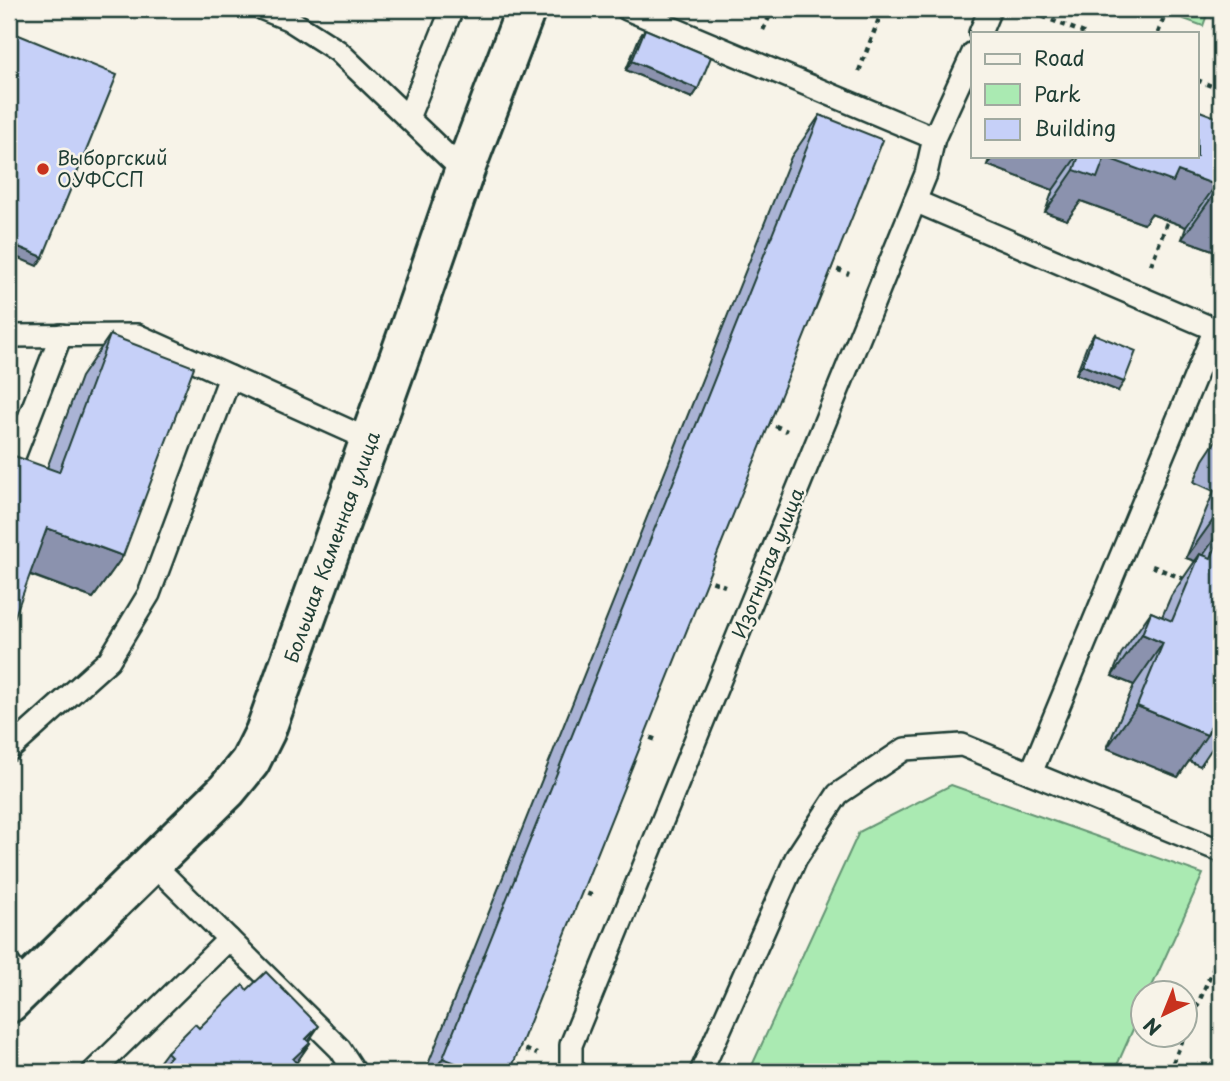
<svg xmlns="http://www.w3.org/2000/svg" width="1230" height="1081" font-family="'Playpen Sans',sans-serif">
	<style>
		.green { fill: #aaeab2; stroke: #649473; stroke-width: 2 }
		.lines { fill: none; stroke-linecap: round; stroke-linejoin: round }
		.service-casing { stroke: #1f3d34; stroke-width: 26 }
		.tertiary-casing { stroke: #1f3d34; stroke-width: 44 }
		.path { stroke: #1f3d34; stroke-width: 4.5; stroke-dasharray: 5 5; stroke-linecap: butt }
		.service { stroke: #f7f3e8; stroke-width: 21 }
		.tertiary { stroke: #f7f3e8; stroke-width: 38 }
		.wall { fill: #aab3d5; stroke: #1f3d34; stroke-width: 2 }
		.shaded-wall { fill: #8b92ae; stroke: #1f3d34; stroke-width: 2 }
		.building { fill: #c6d0f8; stroke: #1f3d34; stroke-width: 2 }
		.poi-dot { fill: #c8321e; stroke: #f7f3e8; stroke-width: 2.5 }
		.labels { text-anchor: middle; stroke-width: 5; stroke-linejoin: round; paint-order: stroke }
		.poi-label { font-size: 19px; fill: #1f3d34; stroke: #f7f3e8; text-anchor: start }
		.street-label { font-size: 19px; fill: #1f3d34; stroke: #f7f3e8 }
	</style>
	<rect width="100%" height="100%" fill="#f7f3e8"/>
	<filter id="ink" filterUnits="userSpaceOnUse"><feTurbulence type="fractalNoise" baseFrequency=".0143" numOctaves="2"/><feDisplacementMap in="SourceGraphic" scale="14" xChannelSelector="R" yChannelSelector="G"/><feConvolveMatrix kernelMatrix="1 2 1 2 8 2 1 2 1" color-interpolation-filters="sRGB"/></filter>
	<g filter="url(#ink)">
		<g class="green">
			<path d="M1157 9H1209L1203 26Z"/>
			<path d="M951 785 1203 874 1149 993H1142V1009L1114 1072H749L859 832Z"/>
		</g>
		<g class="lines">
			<g class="service-casing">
				<g id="service">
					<path d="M263 9 288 19 338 51 464 172"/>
					<path d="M627 9 934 138"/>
					<path d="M980 33 990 9"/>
					<path d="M408 118 452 9"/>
					<path d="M915 201 1221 332"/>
					<path d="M9 336 137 335 370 440"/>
					<path d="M10 467 61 335"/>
					<path d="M9 750 109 660 149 594 230 377"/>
					<path d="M1031 773 1215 329"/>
					<path d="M152 863 340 1049 355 1072"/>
					<path d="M9 964 26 986"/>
					<path d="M93 1072 229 939"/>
					<path d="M576 1072 571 1068V1045L926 174 934 138 973 53"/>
					<path d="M701 1072 796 858 838 794 905 749 962 745 1221 851"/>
				</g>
			</g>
			<g class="tertiary-casing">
				<path id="tertiary" d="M9 1003 227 790 250 762 265 732 411 325 464 172 526 9"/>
			</g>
			<g class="path">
				<path d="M1024 9 1084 33"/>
				<path d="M763 30 773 9"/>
				<path d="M1158 33 1166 12"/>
				<path d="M859 71 882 11 877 9"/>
				<path d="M1197 80 1221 90"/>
				<path d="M1151 265 1168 220"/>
				<path d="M828 266 849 274"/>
				<path d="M766 422 787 431"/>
				<path d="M1152 566 1186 580"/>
				<path d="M703 578 725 586"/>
				<path d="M641 734 659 741"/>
				<path d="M578 890 596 897"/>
				<path d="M516 1046 537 1054"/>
				<path d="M1169 1072 1221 950"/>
			</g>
			<use href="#service" class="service"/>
			<use href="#tertiary" class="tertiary"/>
		</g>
		<g class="wall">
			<path d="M645 29 698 89 692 98 626 70 639 38Z"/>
			<path d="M820 115 510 1072H425L791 157Z"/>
			<path d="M1221 119V253L1182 239 1186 227 1151 214 1144 224 1081 201 1067 220 1045 212 1053 190 987 165 990 156H1197Z"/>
			<path d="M1094 334 1118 391 1076 374 1088 343Z"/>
			<path d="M110 335 123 556 93 598 30 575 47 468 81 377Z"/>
			<path d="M1221 433V735L1200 766 1189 761 1178 777 1107 748 1134 685 1112 676 1121 654 1151 612 1162 617 1171 596 1195 561 1186 558 1214 491 1194 482 1203 460Z"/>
			<path d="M247 990 310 1043 296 1063 295 1072H152L167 1052 199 1028Z"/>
		</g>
		<g class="shaded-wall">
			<path d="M632 61 698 89 692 98 626 70Z"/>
			<path d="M994 156H1077L1053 190 987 165Z"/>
			<path d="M1105 157 1178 171 1216 185 1186 227 1151 214 1144 224 1081 201 1067 220 1045 212 1074 170Z"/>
			<path d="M1212 197 1221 200V253L1182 239Z"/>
			<path d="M9 243 43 257 37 266 9 254Z"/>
			<path d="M1082 365 1124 382 1118 391 1076 374Z"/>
			<path d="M1216 516 1221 518V529L1198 563 1200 554 1195 561 1186 558Z"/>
			<path d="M47 528 123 556 93 598 18 570Z"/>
			<path d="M1142 634 1163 643 1134 685 1112 676Z"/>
			<path d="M1137 706 1207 735 1178 777 1107 748Z"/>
			<path d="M319 1026 302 1051 310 1043 290 1072H284L306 1039Z"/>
			<path d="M443 1058 478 1072H433Z"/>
		</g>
		<g class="building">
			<path d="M645 29 711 57 698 89 632 61Z"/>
			<path d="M9 31 117 75 43 257 9 243Z"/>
			<path d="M1197 110 1221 119V200L1212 197 1216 185 1178 171 1173 182 1105 157 1097 178 1074 170 1079 156H1197Z"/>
			<path d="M820 115 883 140 510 1072H478L443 1058Z"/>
			<path d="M1094 334 1136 351 1124 382 1082 365Z"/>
			<path d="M110 335 194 367 123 556 47 528 9 632V454L59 472Z"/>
			<path d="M1221 503V518L1216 516Z"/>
			<path d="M1221 535V720L1215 717 1207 735 1137 706 1163 643 1142 634 1151 612 1172 621 1200 554 1211 558Z"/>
			<path d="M266 972 319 1026 306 1039 310 1043 293 1059 299 1066 293 1072H154L171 1056 167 1052 195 1024 199 1028 243 985 247 990Z"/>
		</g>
	</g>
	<circle class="poi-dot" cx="43" cy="169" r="7"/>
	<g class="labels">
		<g class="poi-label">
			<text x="57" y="165">Выборгский<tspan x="57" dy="22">ОУФССП</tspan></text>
		</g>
		<g class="street-label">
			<text transform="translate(332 547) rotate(-70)" y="7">Большая Каменная улица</text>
			<text transform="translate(768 563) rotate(-68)" y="7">Изогнутая улица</text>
		</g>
	</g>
	<rect width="1230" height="1081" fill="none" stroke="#f7f3e8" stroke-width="35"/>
	<rect x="18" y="18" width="1195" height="1046" fill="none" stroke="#1f3d34" stroke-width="2.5" filter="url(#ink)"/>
	<rect x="971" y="32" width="228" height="126" fill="#f7f3e8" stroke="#a1aaa0" stroke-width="2"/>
	<rect x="985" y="54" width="35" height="10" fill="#f7f3e8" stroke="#a1aaa0" stroke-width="2"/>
	<text x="1034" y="66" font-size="21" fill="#1f3d34">Road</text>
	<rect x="985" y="84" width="35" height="21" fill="#aaeab2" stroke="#a1aaa0" stroke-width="2"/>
	<text x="1034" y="102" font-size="21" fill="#1f3d34">Park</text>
	<rect x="985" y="119" width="35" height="21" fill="#c6d0f8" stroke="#a1aaa0" stroke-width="2"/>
	<text x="1034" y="136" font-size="21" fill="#1f3d34">Building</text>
	<g transform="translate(1164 1014) rotate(223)"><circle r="33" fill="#f7f3e8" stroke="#a1aaa0" stroke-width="2"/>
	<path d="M0-5L12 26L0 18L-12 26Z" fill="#c8321e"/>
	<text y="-10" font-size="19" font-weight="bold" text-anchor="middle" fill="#1f3d34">N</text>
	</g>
</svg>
